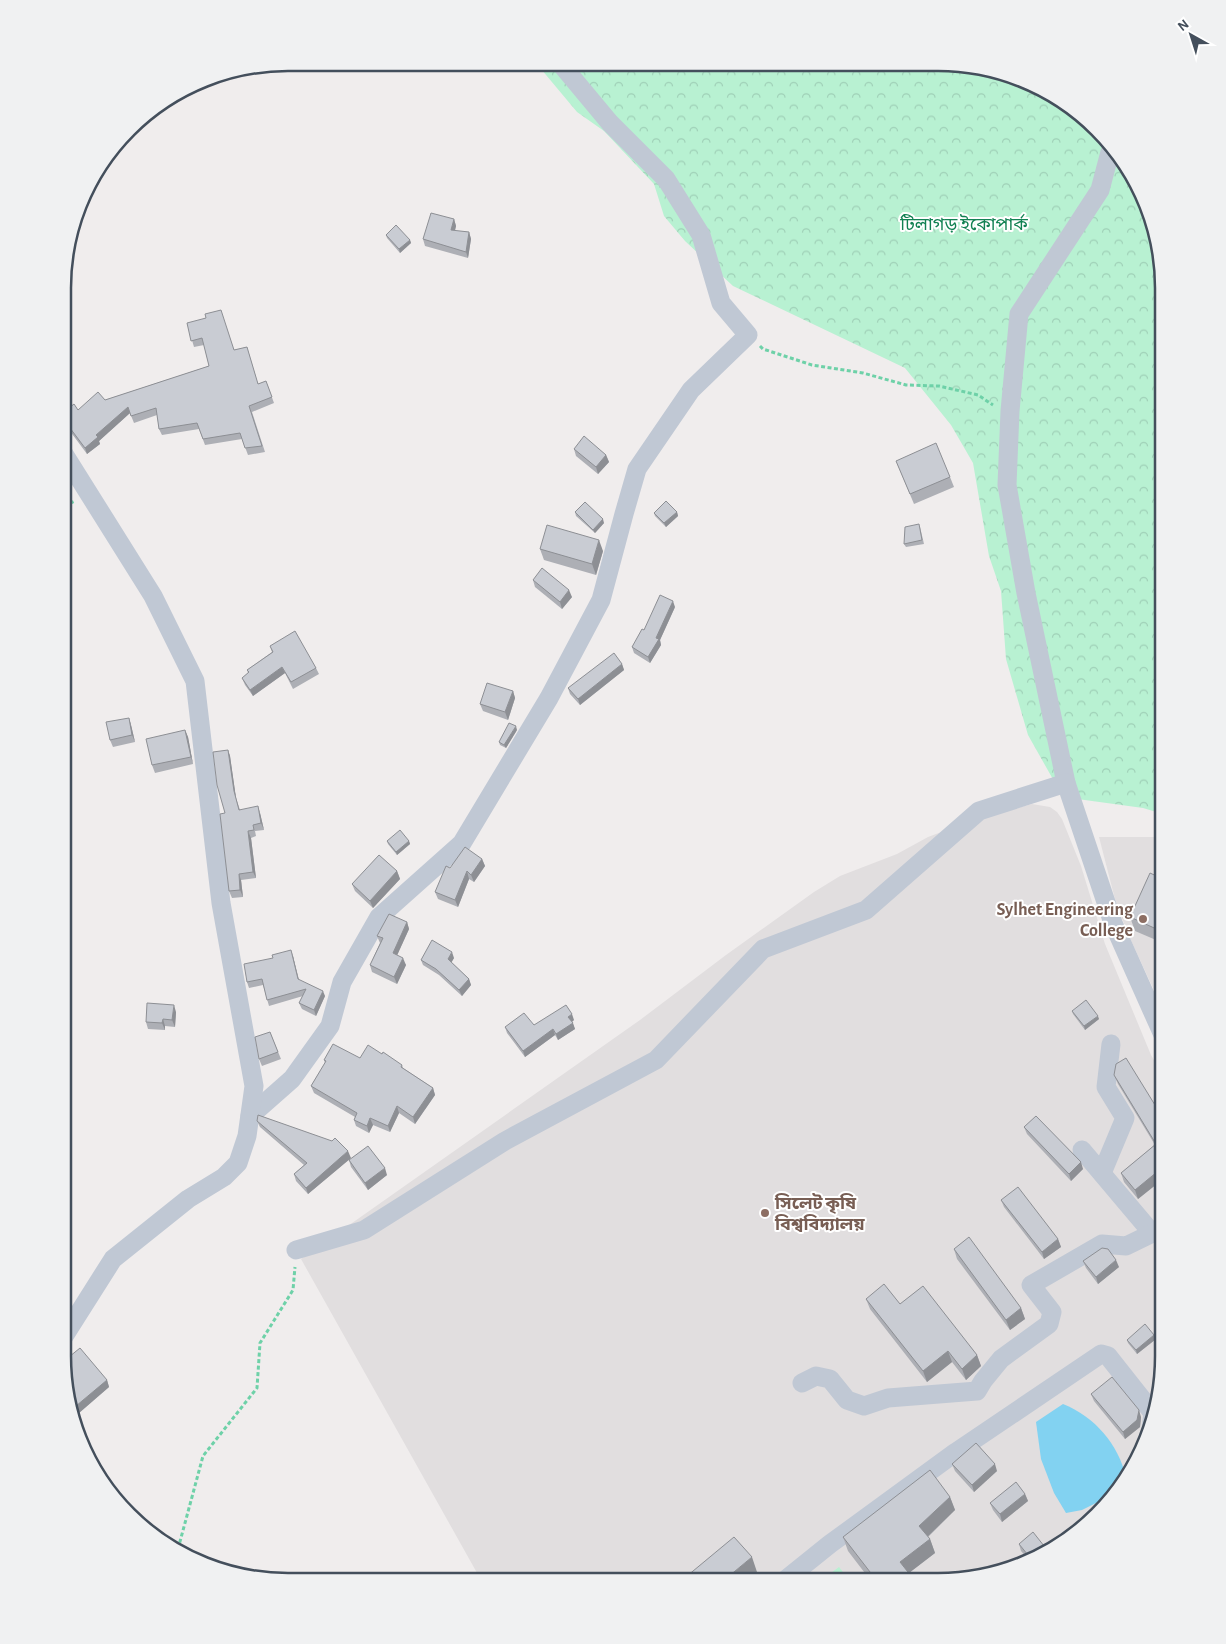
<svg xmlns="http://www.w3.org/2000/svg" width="1226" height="1644" font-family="'Alegreya Sans','Noto Sans Bengali',sans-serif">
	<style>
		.education { fill: #e1dedf }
		.green { fill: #b8f1d2 }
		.forest { fill: url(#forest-crowns) }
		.water { fill: #82d2f1 }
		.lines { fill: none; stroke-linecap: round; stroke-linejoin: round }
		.path { stroke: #6ed1a8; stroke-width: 3; stroke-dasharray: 4 2.5; stroke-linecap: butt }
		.minor { stroke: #c0c8d4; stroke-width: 19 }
		.wall { fill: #adafb5 }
		.shaded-wall { fill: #8d8f94 }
		.building { fill: #c9ccd3; stroke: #8d8f94 }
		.education-dot { fill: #8d6e63; stroke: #fff; stroke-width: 2 }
		.labels { text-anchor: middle; stroke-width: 4; stroke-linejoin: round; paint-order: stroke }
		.park-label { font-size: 18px; fill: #118152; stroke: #fff }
		.education-label { font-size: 18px; font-weight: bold; fill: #785e54; stroke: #fff; text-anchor: end }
		.rim { fill: none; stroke: #444f5c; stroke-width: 2.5 }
	</style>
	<defs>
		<pattern id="forest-crowns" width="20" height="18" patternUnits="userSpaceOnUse" patternTransform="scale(1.25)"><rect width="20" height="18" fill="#b8f1d2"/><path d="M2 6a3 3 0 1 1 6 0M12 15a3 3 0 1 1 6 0" fill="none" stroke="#9fd0b7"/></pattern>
	</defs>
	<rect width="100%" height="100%" fill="#f0eded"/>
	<g class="education">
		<path d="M1032 804 1050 807 1057 812 1062 819 1081 866 1105 944 1151 1055 1163 1076V1371L1151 1429 1125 1482 1086 1526 1038 1558 938 1581 481 1580 301 1259 640 1020 726 955 814 892 840 876 897 854 928 837 971 821Z"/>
		<path d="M1099 837H1163V1010L1129 936 1116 903Z"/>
	</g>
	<path class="green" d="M839 1567 850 1581H820Z"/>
	<path class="forest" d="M536 63 968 64 1024 80 1075 109 1140 188 1163 288V814L1143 808 1063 797 1028 735 1006 659 1001 591 989 556 973 463 951 425 905 368 733 286 685 241 664 216 654 184 604 131 577 112Z"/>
	<path class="water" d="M1063 1404C1095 1417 1118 1444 1126 1477L1114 1494 1082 1510 1066 1513 1054 1493 1041 1459 1036 1422Z"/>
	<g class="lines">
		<g class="path">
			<path d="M760 346 763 349 812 365 863 373 906 385 939 386 978 395 993 405"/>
			<path d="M64 506 75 501"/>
			<path d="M178 1549 203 1456 257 1388 260 1343 293 1290 295 1267"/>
		</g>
		<g class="minor">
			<path d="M1110 152 1100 190 1019 314 1010 411 1007 485 1026 593 1066 783 1113 923 1163 1035"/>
			<path d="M250 1116 292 1079 330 1026 342 982 379 917 462 843 549 698 601 600 624 514 637 469 691 390 748 335 721 303 701 235 666 179 610 123 560 63"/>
			<path d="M1082 1150 1152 1233"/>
			<path d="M1102 1173 1125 1118 1106 1087 1111 1044"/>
			<path d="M296 1250 364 1230 505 1141 656 1060 763 949 866 910 979 811 1066 783"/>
			<path d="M63 1338 113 1259 188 1199 224 1177 238 1163 247 1136 254 1086 221 903 195 681 153 596 64 454"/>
			<path d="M802 1383 816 1376 830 1379 847 1400 864 1406 888 1398 977 1391 983 1381 1001 1359 1049 1324 1052 1312 1031 1285 1102 1244 1126 1246 1163 1228"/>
			<path d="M784 1581 830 1544 956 1452 1101 1354 1108 1356 1153 1413 1151 1429"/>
		</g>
	</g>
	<g class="wall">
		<path d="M454 219 456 226 455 231 469 232 471 239 468 258 425 246 423 239Z"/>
		<path d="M386 235 410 240 411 243 400 253 387 238Z"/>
		<path d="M187 323 234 350 247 347 258 384 266 381 274 403 252 412 265 452 248 455 242 439 205 445 199 429 162 435 159 429 157 415 134 423 130 413 99 441 100 444 87 454 64 423V412L78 410 105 400 209 366 204 345 194 347Z"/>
		<path d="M574 449 606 455 609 462 598 474 576 456Z"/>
		<path d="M896 461 950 477 954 487 914 504Z"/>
		<path d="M575 512 604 523 595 533 576 516Z"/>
		<path d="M677 512 678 516 666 527 655 516 654 513Z"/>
		<path d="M920 527 924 544 906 547 904 544Z"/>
		<path d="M540 549 603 551 596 575 544 560Z"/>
		<path d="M533 580 572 597 562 609 535 587Z"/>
		<path d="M675 607 660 640 661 645 650 663 634 653 632 647 644 630Z"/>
		<path d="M270 646 316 668 319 674 293 689 285 673 253 696 245 685 242 678 248 673 247 670 272 652Z"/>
		<path d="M622 664 624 670 580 705 570 694 568 688Z"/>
		<path d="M513 691 515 698 508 720 483 711 480 704Z"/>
		<path d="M129 718 131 725 135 742 113 747 110 740Z"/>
		<path d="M185 730 188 737 193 764 155 773 152 765Z"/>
		<path d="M517 730 506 748 500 745 499 742Z"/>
		<path d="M228 750 230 756 236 798 240 810 260 813 264 830 255 831 256 836 251 838 256 878 241 880 243 897 232 898 229 891 225 813Z"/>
		<path d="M387 841H409L410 844 397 855 388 844Z"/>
		<path d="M482 859 485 866 474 882 469 879 458 907 438 899 435 892 450 868Z"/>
		<path d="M397 871 400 879 373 908 355 891 352 884Z"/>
		<path d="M1163 879V943L1135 931 1130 917Z"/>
		<path d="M407 922 409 929 397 955 406 965 397 984 372 972 370 965 380 943 377 936Z"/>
		<path d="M293 956 298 979 325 996 316 1016 302 1009 299 1003 303 996 269 1006 263 985 249 988 247 982Z"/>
		<path d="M454 958 451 962 469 979 471 985 462 996 439 975 423 965 421 960Z"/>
		<path d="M1072 1011 1099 1019 1085 1030 1073 1014Z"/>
		<path d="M176 1012 175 1027 165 1026V1030L148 1029 146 1022Z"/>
		<path d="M574 1020 572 1022 575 1029 558 1040 555 1035 525 1057 507 1033 505 1027 534 1025Z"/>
		<path d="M270 1032 281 1059 262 1066 259 1059Z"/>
		<path d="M360 1058 402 1065 403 1068 433 1088 435 1095 415 1124 399 1113 390 1132 373 1125 369 1133 356 1126 354 1120 355 1117 314 1093 311 1086 325 1063 324 1060Z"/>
		<path d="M1114 1075 1163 1118V1179L1138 1199 1124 1182 1121 1173 1155 1145 1118 1084Z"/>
		<path d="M257 1121 351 1158 308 1194 296 1181 294 1174 304 1165 260 1127Z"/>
		<path d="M1024 1127 1083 1169 1071 1181 1027 1134Z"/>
		<path d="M349 1160 387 1175 368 1190 351 1167Z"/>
		<path d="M1001 1200 1058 1239 1061 1247 1044 1259 1004 1207Z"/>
		<path d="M954 1249 1021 1308 1025 1319 1010 1330 957 1259Z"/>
		<path d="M1083 1261 1119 1267 1098 1284 1086 1268Z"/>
		<path d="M866 1299 900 1304 977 1355 981 1366 966 1380 952 1362 927 1382 870 1309Z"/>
		<path d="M1154 1335 1156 1339 1137 1354 1128 1343 1127 1340Z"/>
		<path d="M64 1361 107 1380 109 1387 79 1413 75 1408Z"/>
		<path d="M1091 1394 1141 1417 1140 1427 1125 1439 1094 1401Z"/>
		<path d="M952 1464 997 1471 974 1492 955 1471Z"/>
		<path d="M1025 1494 1028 1501 1002 1522 993 1510 990 1503Z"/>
		<path d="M950 1497 955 1510 928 1537 930 1539 935 1553 909 1573 915 1581H871L848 1551 843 1537Z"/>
		<path d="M1019 1544 1038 1558 1029 1560 1021 1551Z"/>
	</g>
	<g class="shaded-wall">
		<path d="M454 219 456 226 453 237 451 230Z"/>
		<path d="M469 232 471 239 468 258 466 252Z"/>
		<path d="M410 240 411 243 400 253 399 249Z"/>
		<path d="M128 407 130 413 99 441 100 444 87 454 85 448 96 435Z"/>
		<path d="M606 455 609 462 598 474 596 467Z"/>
		<path d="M677 512 678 516 666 527 664 523Z"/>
		<path d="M603 519 604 523 595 533 593 530Z"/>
		<path d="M599 540 603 551 596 575 592 564Z"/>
		<path d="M569 590 572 597 562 609 560 602Z"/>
		<path d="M673 601 675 607 660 640 661 645 650 663 648 657 656 638Z"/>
		<path d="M622 664 624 670 580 705 578 699Z"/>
		<path d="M282 667 285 673 253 696 250 690Z"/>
		<path d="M513 691 515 698 508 720 505 712Z"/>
		<path d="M129 718 131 725 135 742 132 735Z"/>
		<path d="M516 726 517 730 506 748 504 745Z"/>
		<path d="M185 730 188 737 193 764 191 757Z"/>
		<path d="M228 750 230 756 236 798 241 817 234 791Z"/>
		<path d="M258 806 260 813 264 830 261 823Z"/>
		<path d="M248 831 251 838 256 878 253 872Z"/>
		<path d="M409 841 410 844 397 855 396 852Z"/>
		<path d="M482 859 485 866 474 882 471 875Z"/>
		<path d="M397 871 400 879 373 908 370 901Z"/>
		<path d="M467 871 469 879 458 907 455 900Z"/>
		<path d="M239 874 241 880 243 897 240 890Z"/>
		<path d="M407 922 409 929 395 960 393 953Z"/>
		<path d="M291 950 293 956 300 984 298 979Z"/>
		<path d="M452 952 454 958 450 965 448 959Z"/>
		<path d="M403 958 406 965 397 984 394 977Z"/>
		<path d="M469 979 471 985 462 996 459 990Z"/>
		<path d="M323 991 325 996 316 1016 314 1010Z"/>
		<path d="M174 1005 176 1012 175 1027 172 1020Z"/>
		<path d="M572 1014 574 1020 570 1023 568 1017Z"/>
		<path d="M1098 1016 1099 1019 1085 1030 1084 1026Z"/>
		<path d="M163 1019 165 1026V1030L162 1023Z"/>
		<path d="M573 1023 575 1029 558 1040 556 1034Z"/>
		<path d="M553 1029 555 1035 525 1057 523 1051Z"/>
		<path d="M433 1088 435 1095 415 1124 413 1117Z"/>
		<path d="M397 1106 399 1113 390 1132 388 1126Z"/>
		<path d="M370 1118 373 1125 369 1133 367 1126Z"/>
		<path d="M348 1151 351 1158 308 1194 306 1188Z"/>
		<path d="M1081 1162 1083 1169 1071 1181 1069 1174Z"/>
		<path d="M1163 1167V1179L1138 1199 1135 1190Z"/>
		<path d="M385 1168 387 1175 368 1190 365 1183Z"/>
		<path d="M1058 1239 1061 1247 1044 1259 1042 1252Z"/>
		<path d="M1116 1260 1119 1267 1098 1284 1096 1277Z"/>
		<path d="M1021 1308 1025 1319 1010 1330 1006 1320Z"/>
		<path d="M1154 1335 1156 1339 1137 1354 1136 1350Z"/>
		<path d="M948 1351 952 1362 927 1382 923 1371Z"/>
		<path d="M977 1355 981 1366 966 1380 962 1369Z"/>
		<path d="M107 1380 109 1387 79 1413 76 1406Z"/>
		<path d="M1139 1410 1141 1417 1140 1427 1125 1439 1123 1432Z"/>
		<path d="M995 1464 997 1471 974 1492 972 1485Z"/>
		<path d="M1025 1494 1028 1501 1002 1522 1000 1514Z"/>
		<path d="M950 1497 955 1510 924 1540 919 1526Z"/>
		<path d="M930 1539 935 1553 905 1576 900 1562Z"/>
		<path d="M752 1557 759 1578 755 1581H723Z"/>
	</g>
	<g class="building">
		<path d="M431 213 454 219 451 230 469 232 466 252 423 239Z"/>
		<path d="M396 225 410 240 399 249 386 235Z"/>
		<path d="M221 310 234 350 247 347 258 384 266 381 272 397 249 406 262 446 245 448 240 433 203 439 197 423 159 429 156 408 131 416 128 407 96 435 98 437 85 448 64 420V412L74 404 78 410 98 392 105 400 209 366 202 338 191 341 187 323 206 318 205 314Z"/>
		<path d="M584 436 606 455 596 467 574 449Z"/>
		<path d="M936 443 950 477 910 494 896 461Z"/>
		<path d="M666 501 677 512 664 523 654 513Z"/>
		<path d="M585 502 603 519 593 530 575 512Z"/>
		<path d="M919 524 922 540 904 544 905 527Z"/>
		<path d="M547 525 599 540 592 564 540 549Z"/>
		<path d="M542 568 569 590 560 602 533 580Z"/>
		<path d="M660 595 673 601 656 638 659 639 648 657 632 647 642 629 644 630Z"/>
		<path d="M295 631 316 668 291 682 282 667 250 690 242 678 249 672 247 670 273 652 270 646Z"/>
		<path d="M614 653 622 664 578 699 568 688Z"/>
		<path d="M487 683 513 691 505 712 480 704Z"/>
		<path d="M129 718 132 735 110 740 106 722Z"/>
		<path d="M509 723 516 726 504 745 499 742Z"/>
		<path d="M185 730 191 757 152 765 146 739Z"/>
		<path d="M228 750 234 791 239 810 258 806 261 823 253 825 254 830 248 831 253 872 239 874 240 890 229 891 220 814 225 813 217 785 213 752Z"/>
		<path d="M400 830 409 841 396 852 387 841Z"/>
		<path d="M465 847 482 859 471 875 467 871 455 900 435 892 446 866 450 868Z"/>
		<path d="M379 855 397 871 370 901 352 884Z"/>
		<path d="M1150 873 1163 879V932L1130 917Z"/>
		<path d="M389 914 407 922 393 953 403 958 394 977 370 965 383 938 377 936Z"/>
		<path d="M432 940 452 952 448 959 469 979 459 990 436 969 421 960Z"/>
		<path d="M291 950 298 979 323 991 314 1010 299 1003 306 989 267 1000 262 979 247 982 244 964 273 958 272 955Z"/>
		<path d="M1086 1000 1098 1016 1084 1026 1072 1011Z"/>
		<path d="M147 1003 174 1005 172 1020 163 1019 162 1023 146 1022Z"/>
		<path d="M566 1005 572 1014 568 1017 573 1023 556 1034 553 1029 523 1051 505 1027 524 1013 534 1025Z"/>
		<path d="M270 1032 278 1052 259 1059 255 1037Z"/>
		<path d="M333 1044 360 1058 368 1045 382 1054 383 1052 402 1065 401 1067 433 1088 413 1117 397 1106 388 1126 370 1118 367 1126 354 1120 357 1113 311 1086 326 1061 324 1060Z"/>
		<path d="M1126 1058 1163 1118V1167L1135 1190 1121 1173 1156 1144 1114 1075 1116 1064Z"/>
		<path d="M258 1115 332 1141 335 1138 348 1151 306 1188 294 1174 307 1163 257 1121Z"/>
		<path d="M1036 1116 1081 1162 1069 1174 1024 1127Z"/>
		<path d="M368 1146 385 1168 365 1183 349 1160Z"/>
		<path d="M1018 1187 1058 1239 1042 1252 1001 1200Z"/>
		<path d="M969 1237 1021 1308 1006 1320 954 1249Z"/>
		<path d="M1102 1248 1108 1249 1116 1260 1096 1277 1083 1261Z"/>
		<path d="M884 1284 900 1304 923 1286 977 1355 962 1369 948 1351 923 1371 866 1299Z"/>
		<path d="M1145 1324 1154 1335 1136 1350 1127 1340Z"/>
		<path d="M80 1348 107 1380 76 1406 73 1402 64 1361Z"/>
		<path d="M1112 1377 1139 1410 1137 1420 1123 1432 1091 1394Z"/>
		<path d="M976 1443 995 1464 972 1485 952 1464Z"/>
		<path d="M930 1470 950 1497 919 1526 930 1539 900 1562 915 1581H877L843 1537Z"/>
		<path d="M1016 1482 1025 1494 1000 1514 990 1503Z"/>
		<path d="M1033 1532 1048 1551 1038 1558 1032 1560 1019 1544Z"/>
		<path d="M734 1537 752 1557 723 1581H681Z"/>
	</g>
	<g class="education-dot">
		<circle cx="1143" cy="919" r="5"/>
		<circle cx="765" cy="1213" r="5"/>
	</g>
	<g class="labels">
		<g class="park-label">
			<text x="964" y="230">টিলাগড় ইকোপার্ক</text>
		</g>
		<g class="education-label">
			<text x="1133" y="915">Sylhet Engineering<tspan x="1133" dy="21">College</tspan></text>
			<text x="775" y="1209" text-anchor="start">সিলেট কৃষি<tspan x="775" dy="21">বিশ্ববিদ্যালয়</tspan></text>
		</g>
	</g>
	<path d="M0 0H1226V1644H0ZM288 71H938A217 217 0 0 1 1155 288V1356A217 217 0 0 1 938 1573H288A217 217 0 0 1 71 1356V288A217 217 0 0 1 288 71Z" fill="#f0f1f2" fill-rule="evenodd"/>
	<path class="rim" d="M288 71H938A217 217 0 0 1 1155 288V1356A217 217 0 0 1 938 1573H288A217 217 0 0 1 71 1356V288A217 217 0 0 1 288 71Z"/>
	<g transform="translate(1191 35) rotate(321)" stroke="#ffffff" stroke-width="4" paint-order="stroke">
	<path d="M0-4L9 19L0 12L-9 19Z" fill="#444f5c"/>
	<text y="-8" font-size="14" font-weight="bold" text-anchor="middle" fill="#444f5c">N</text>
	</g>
</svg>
